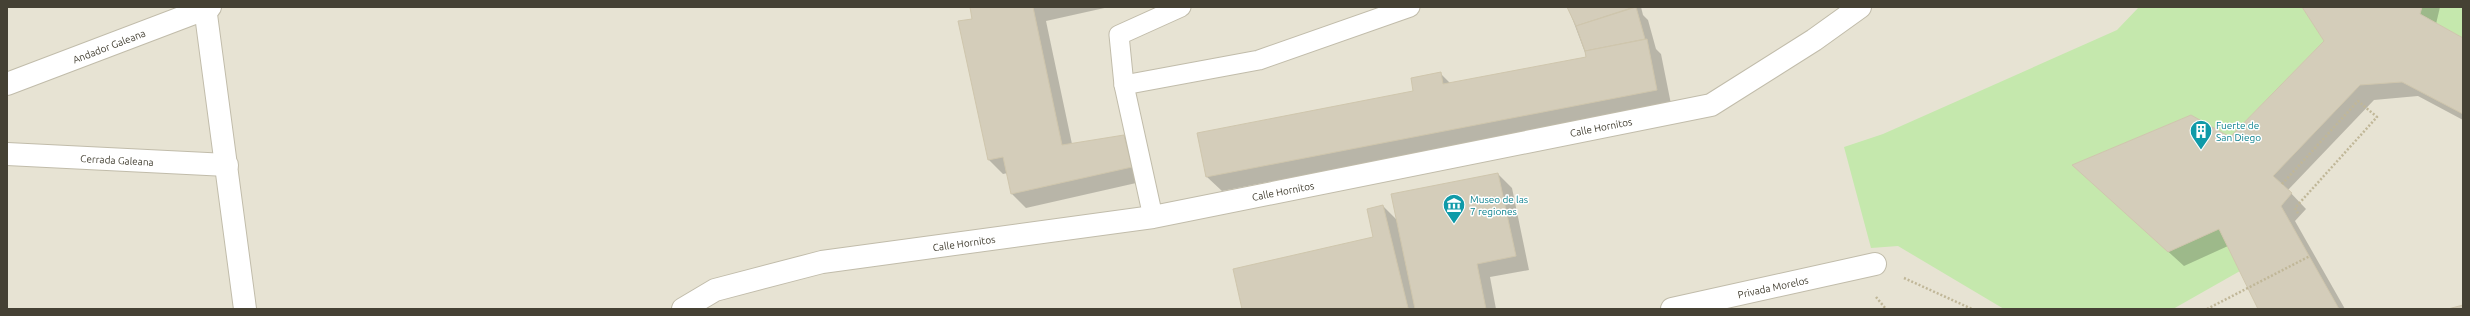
<svg xmlns="http://www.w3.org/2000/svg" width="2470" height="316" font-family="Ubuntu,sans-serif">
	<style>
		.residential { fill: #e7e3d3 }
		.green { fill: #c5e8ad }
		.shadow { fill: #0003 }
		.building { fill: #d4cdba; stroke: #cfc6ad }
		.lines { fill: none; stroke-linecap: round; stroke-linejoin: round }
		.service-casing { stroke: #c1bcaa; stroke-width: 21 }
		.minor-casing { stroke: #c1bcaa; stroke-width: 24 }
		.path { stroke: #c0b798; stroke-width: 2.5; stroke-dasharray: 2 2; stroke-linecap: butt }
		.service { stroke: #fff; stroke-width: 19 }
		.minor { stroke: #fff; stroke-width: 22 }
		.labels { text-anchor: middle; stroke-width: 3; stroke-linejoin: round; paint-order: stroke }
		.street-label { font-size: 10px; fill: #454134; stroke: #fff }
		.culture-label { font-size: 10px; fill: #0d838f; stroke: #fff; text-anchor: start }
	</style>
	<rect width="100%" height="100%" fill="#f3f0e5"/>
	<rect class="residential" x="7" y="7" width="2456" height="302"/>
	<g class="green">
		<path d="M2139 7H2302L2324 41 2230 137 2191 115 2072 165 2168 252 2219 229 2240 271 2173 309H2004L1898 246 1871 248 1844 147 1883 134 2117 30Z"/>
		<path d="M2422 7H2463V38L2420 14Z"/>
	</g>
	<g class="shadow">
		<path d="M971 7H1109L1046 21 1072 144 1124 136 1138 150 1145 181 1026 208 1012 194 1008 173 1003 174 989 160Z"/>
		<path d="M1568 7H1641L1643 15 1648 20 1656 49 1661 54 1671 104 1222 191 1207 177 1414 92 1441 74 1451 84 1587 58Z"/>
		<path d="M2303 7H2440L2436 24 2463 39V120L2418 96 2374 100 2288 190 2306 209 2295 221 2345 309H2260L2228 246 2184 266 2074 166 2230 139 2325 41Z"/>
		<path d="M1498 174 1512 188 1529 270 1490 277 1496 309H1243L1234 270 1374 238 1383 206 1398 221Z"/>
	</g>
	<g class="building">
		<path d="M970 7H1033L1062 145 1124 135 1132 167 1011 194 1003 157 988 160 958 21 972 19Z"/>
		<path d="M1567 7H1634L1576 26Z"/>
		<path d="M1636 7 1645 39 1585 51 1576 26Z"/>
		<path d="M2302 7H2422L2420 14 2463 38V114L2402 82 2360 85 2273 176 2292 193 2281 206 2339 309H2258L2219 229 2168 252 2072 165 2191 115 2230 137 2324 41Z"/>
		<path d="M1647 39 1657 90 1206 177 1197 133 1413 91 1411 78 1441 72 1443 84 1586 57 1585 51Z"/>
		<path d="M1498 173 1516 256 1477 264 1486 309H1415L1391 194Z"/>
		<path d="M1383 205 1408 308 1242 309 1233 269 1373 237 1367 209Z"/>
		<path d="M2463 305V309H2448Z"/>
	</g>
	<g class="lines">
		<g class="service-casing">
			<g id="service">
				<path d="M1124 85 1259 60 1410 7"/>
				<path d="M1153 217 1124 85 1119 35 1181 7"/>
			</g>
		</g>
		<g class="minor-casing">
			<g id="minor">
				<path d="M205 7 245 309"/>
				<path d="M7 84 210 7"/>
				<path d="M7 154 227 165"/>
				<path d="M683 309 715 290 822 262 1153 217 1711 105 1814 40 1860 7"/>
				<path d="M1672 309 1875 264"/>
			</g>
		</g>
		<g class="path">
			<path d="M2282 184 2358 101 2377 117 2295 208 2299 215"/>
			<path d="M1904 278 1972 309"/>
			<path d="M1876 297 1886 309"/>
			<path d="M2207 309 2310 256"/>
		</g>
		<use href="#service" class="service"/>
		<use href="#minor" class="minor"/>
	</g>
	<defs>
		<g id="building-pin" transform="scale(1.15)"><path d="M0 17L-7.5 6A9.5 9.5 0 1 1 7.5 6Z" fill="#0f9aa8" stroke="#fff"/><path d="M-4-6H4V6H1V3H-1V6H-4ZM-2.5-4.3h1.7v1.8h-1.7ZM.8-4.3h1.7v1.8H.8ZM-2.5-1h1.7V.8h-1.7ZM.8-1h1.7V.8H.8Z" fill="#fff"/></g>
		<g id="museum-pin" transform="scale(1.15)"><path d="M0 17L-7.5 6A9.5 9.5 0 1 1 7.5 6Z" fill="#0f9aa8" stroke="#fff"/><path d="M0-6L6-3V-2H-6V-3ZM-5-1h2V3h-2ZM-1-1h2V3h-2ZM3-1h2V3H3ZM-6 4H6V6H-6Z" fill="#fff"/></g>
	</defs>
	<g fill-rule="evenodd">
		<use href="#building-pin" x="2201" y="131"/>
		<use href="#museum-pin" x="1454" y="205"/>
	</g>
	<g class="labels">
		<g class="street-label">
			<text transform="translate(109 46) rotate(-21)" y="4">Andador Galeana</text>
			<text transform="translate(1601 127) rotate(-11)" y="4">Calle Hornitos</text>
			<text transform="translate(117 160) rotate(3)" y="4">Cerrada Galeana</text>
			<text transform="translate(1283 191) rotate(-11)" y="4">Calle Hornitos</text>
			<text transform="translate(964 243) rotate(-8)" y="4">Calle Hornitos</text>
			<text transform="translate(1773 287) rotate(-12)" y="4">Privada Morelos</text>
		</g>
		<g class="culture-label">
			<text x="2216" y="129">Fuerte de<tspan x="2216" dy="12">San Diego</tspan></text>
			<text x="1470" y="203">Museo de las<tspan x="1470" dy="12">7 regiones</tspan></text>
		</g>
	</g>
	<rect width="2470" height="316" fill="none" stroke="#454134" stroke-width="16"/>
</svg>
